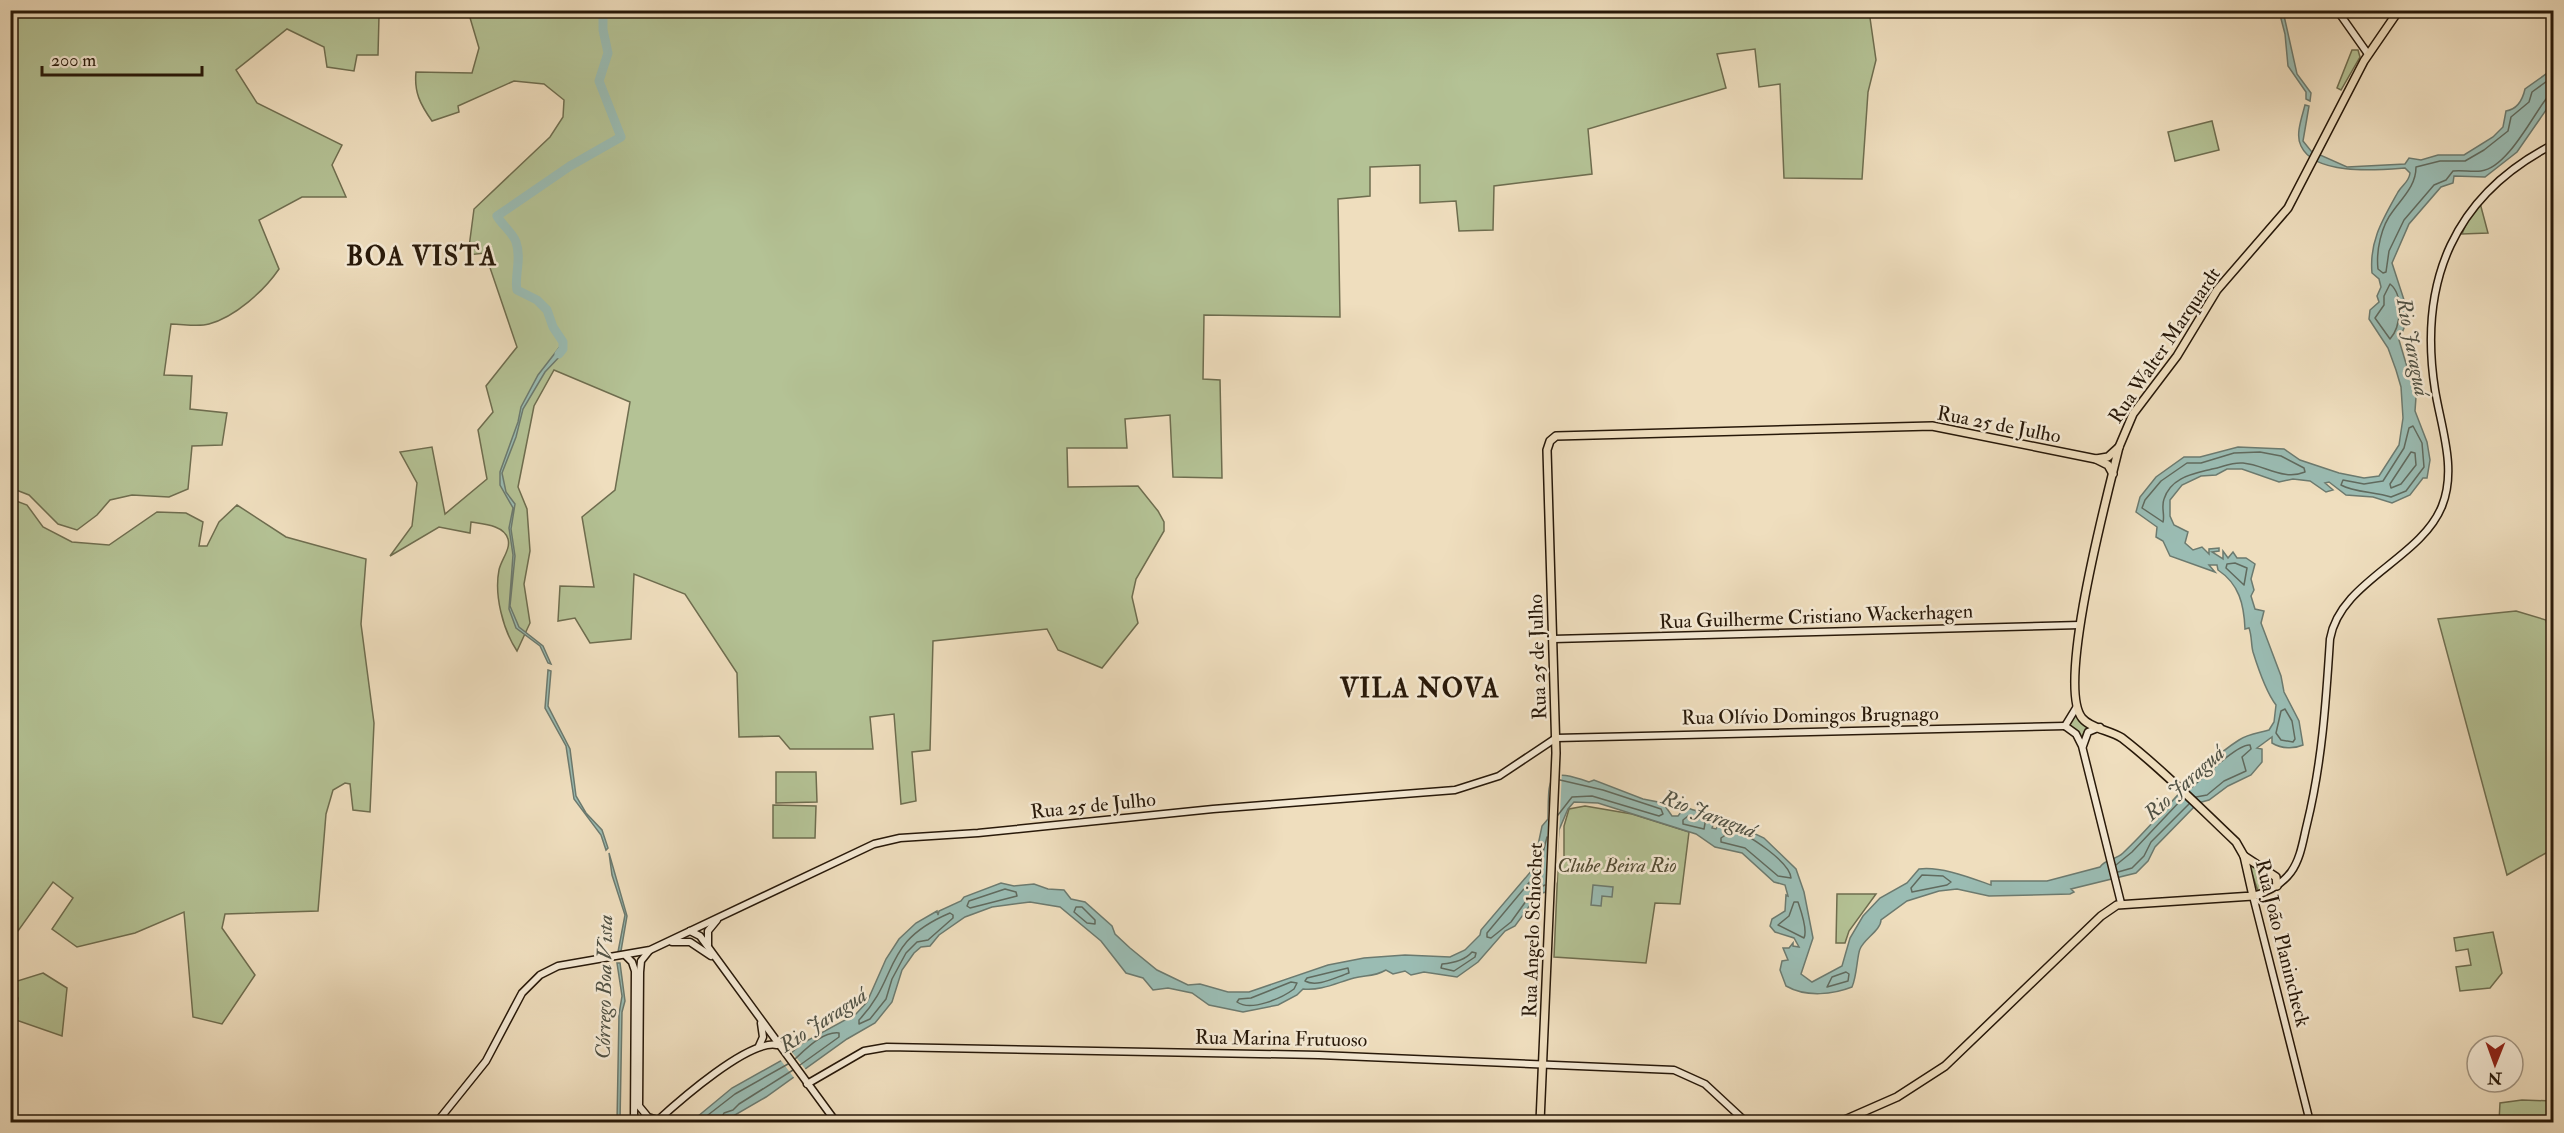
<svg xmlns="http://www.w3.org/2000/svg" width="2564" height="1133" font-family="'IM FELL Double Pica',serif">
	<style>
		.green { fill: #b4c295; stroke: #6e6d4f; stroke-width: 1.5 }
		.water { fill: #9abcb3; stroke: #6c7a6f; stroke-width: 1.5 }
		.pier { fill: #efdebe }
		.lines { fill: none; stroke-linecap: round; stroke-linejoin: round }
		.shore { stroke: #606a5e; stroke-width: 1.5 }
		.river { stroke: #9abcb3; stroke-width: 9 }
		.secondary-casing { stroke: #271809; stroke-width: 9 }
		.primary-casing { stroke: #271809; stroke-width: 10 }
		.secondary { stroke: #f5ead5; stroke-width: 6 }
		.primary { stroke: #efdebe; stroke-width: 7 }
		.labels { text-anchor: middle; stroke-width: 5; stroke-linejoin: round; paint-order: stroke }
		.street-label { font-size: 20px; fill: #271809; stroke: #f5ead5 }
		.park-label { font-size: 20px; font-style: italic; fill: #514b33; stroke: #f5ead5 }
		.water-label { font-size: 21px; font-style: italic; fill: #4f5144; stroke: #f5ead5 }
		.district-label { font-size: 26px; font-weight: bold; letter-spacing: 1.5px; fill: #271809; stroke: #f5ead5 }
	</style>
	<rect width="100%" height="100%" fill="#efdebe"/>
	<filter id="stains"><feTurbulence type="fractalNoise" baseFrequency=".00333" numOctaves="4"/><feColorMatrix values="0 0 0 0 .2 0 0 0 0 .09 0 0 0 0 .02 0 0 0 .5 -.17"/></filter>
	<radialGradient id="worn" r=".72"><stop offset=".6" stop-color="#630" stop-opacity="0"/><stop offset="1" stop-color="#630" stop-opacity=".3"/></radialGradient>
	<g class="green">
		<path d="M10 11H385L379 16 378 55H357L354 71 327 67 324 47 287 29 236 70 257 103 342 145 332 165 346 197H302L259 220 279 269C264 291 235 317 209 324 198 327 183 324 171 324L164 375 192 376 190 409 227 413 222 445 192 446 188 489 169 497 132 495 110 500 97 515 77 530 58 524 29 495 11 488Z"/>
		<path d="M468 11H1869L1876 60 1868 92 1862 179 1784 178 1780 84 1759 87 1755 49 1717 54 1726 88 1588 129 1592 174 1494 186 1493 230 1459 231 1456 201 1420 203V165L1370 167V196L1338 199 1340 317 1204 315 1203 379 1220 380 1222 478 1173 477 1170 415 1125 419 1127 448H1067L1068 487 1138 486 1158 511 1164 522V531L1136 579 1132 597 1138 623 1102 668 1058 650 1047 629 933 641 930 750 912 752 916 801 901 804 894 714 870 717 873 749H790L779 736 739 737 737 673 685 594 634 574 631 639 590 643 575 618 558 621 560 586 594 587 582 517 615 490 630 402 554 370 534 406 518 487 527 509 530 551 524 584 530 623 517 651C503 630 494 595 499 570 501 560 511 549 508 539 504 525 483 524 471 522L470 533 439 527 390 556 412 526 417 483 400 452 432 447 445 514 487 479 478 430 493 412 486 386 517 347 485 253 468 255 474 209 550 137 563 117 564 100 544 84 514 81 458 106 459 112 432 121C420 104 414 92 416 72L472 73 479 48Z"/>
		<path d="M2352 50H2358L2360 57 2341 90 2337 88Z"/>
		<path d="M2212 121 2219 150 2175 161 2168 132Z"/>
		<path d="M2480 203 2488 233 2462 234 2468 219Z"/>
		<path d="M11 499 27 505 43 527 72 542 109 545 157 512 186 513 203 522 199 546H207L219 522 237 505 286 537 366 559 361 624 374 723 370 812 353 810 350 784 345 783 333 790 326 814 318 911 225 914 222 928 255 975 222 1024 193 1017 184 912 135 933 77 947 52 929 73 898 53 882 18 931 11 935Z"/>
		<path d="M2516 611 2546 620 2554 656 2553 849 2507 875 2438 619Z"/>
		<path d="M2076 713 2082 723 2092 727 2084 732 2081 740 2078 733 2069 725Z"/>
		<path d="M776 772H816L817 802 776 803Z"/>
		<path d="M773 805 816 806 815 838H773Z"/>
		<path d="M1585 806 1632 814 1689 832 1680 904 1655 903 1646 963 1554 957 1558 865 1564 861V826L1569 809Z"/>
		<path d="M2252 863 2271 881 2270 886 2258 891 2249 865Z"/>
		<path d="M1837 894H1876L1849 931 1845 943H1836Z"/>
		<path d="M2493 932 2502 973 2490 988 2460 991 2456 967 2471 965 2468 949 2456 951 2454 938Z"/>
		<path d="M43 973 67 988 62 1036 16 1020 18 998 11 996V983Z"/>
		<path d="M2522 1100 2553 1101V1115L2534 1121 2516 1117 2515 1122H2499L2500 1103Z"/>
	</g>
	<g class="water">
		<path d="M2279 11H2283L2297 74 2311 93 2310 101 2306 99V92L2288 66 2285 34Z"/>
		<path d="M2553 69V100L2517 152 2485 177 2454 176 2453 183 2441 187 2409 224 2392 263 2406 306 2404 328 2399 340 2416 397 2415 411 2427 442 2430 460 2427 478H2423L2410 495 2392 503 2373 497 2346 495 2329 482 2325 483 2333 490 2326 492 2310 481 2293 479 2279 482 2242 469H2227L2216 475 2201 476 2182 485 2170 500V516L2174 525 2188 532 2185 543 2193 550 2202 547 2209 554V549L2219 548V551L2212 552 2223 559V551L2228 558 2233 552 2237 558H2246L2255 564 2251 579 2254 590 2251 596 2255 609 2264 611 2261 623 2281 676 2284 692 2299 721 2303 745C2294 749 2282 749 2272 743V737L2257 748 2262 749V762L2251 775 2228 786 2209 800 2198 803 2155 847 2148 861 2136 873 2071 889 2074 892 2070 894 1989 896 1957 889 1939 891 1907 901 1881 920C1881 930 1864 939 1860 949 1857 956 1857 976 1852 987 1834 994 1807 998 1786 986L1780 970 1782 961 1788 960 1783 948H1789L1793 943V946L1799 947 1794 938 1775 932 1770 926 1772 919 1785 911 1786 895 1788 896 1785 885 1774 882 1742 853 1715 847 1696 834 1598 803 1574 802 1568 809 1559 830 1556 871 1546 892 1538 894 1515 926 1505 931 1478 962 1457 977 1424 972 1411 975 1405 971 1393 974 1386 970C1374 977 1366 975 1354 978 1336 983 1321 991 1303 989L1297 995 1278 1005 1243 1012 1209 1005 1192 993 1168 988 1153 990 1143 978 1126 973 1101 941 1060 907 1030 902 992 907 965 917 939 935 930 946 921 947 914 953 902 970 892 1002 875 1023 847 1039 766 1097 723 1122H691L732 1088 786 1058 801 1044 856 1014 867 1002 886 959 899 939 916 923 937 911 938 915 939 911 961 901 964 897 1001 883 1014 886 1034 884 1048 889 1064 890 1071 899 1085 902 1112 926 1115 934 1130 948 1157 970 1188 985 1200 984 1228 992H1249L1328 965 1364 958 1405 955 1450 957 1465 950 1480 935 1481 930 1533 869 1542 826 1548 819C1549 778 1545 766 1589 782L1594 780 1643 799 1663 803 1672 816H1678L1685 807C1696 812 1710 813 1719 817L1715 819 1712 828 1716 829 1722 818 1764 838 1796 869 1804 892 1813 938 1801 974 1812 982 1842 966 1850 938 1863 916 1880 898 1907 883 1919 869C1941 866 1971 878 1991 885V881H2047L2100 867C2105 859 2116 860 2123 853 2161 818 2195 768 2239 740 2248 734 2259 733 2269 730L2274 722 2276 705C2266 692 2258 668 2253 652 2251 645 2252 636 2249 628L2245 629C2244 604 2239 584 2218 570L2217 565H2209L2215 572 2170 556 2163 541 2156 537 2157 527 2136 512 2140 497 2156 477 2184 457H2200L2238 447 2284 449 2300 460 2339 473 2364 478 2379 476 2399 445 2403 418 2401 387 2396 370 2388 348 2369 319 2370 310 2379 302 2377 296 2381 287 2379 279 2372 273C2369 241 2383 219 2398 192 2403 184 2409 182 2410 173L2405 168C2378 170 2315 176 2301 146 2295 135 2302 117 2305 105L2309 106 2303 141 2311 151 2347 167 2405 164 2409 158 2421 160 2438 155H2464L2493 137 2503 127 2506 111C2519 109 2523 98 2525 89Z"/>
		<path d="M562 344H564L563 353 545 372 523 409 516 437 502 473 506 492 515 504 511 529 515 556 510 606 519 627 543 646 551 664 548 663 540 646 516 628 509 609 513 555 509 528 513 508 500 485V472L518 422 521 407 538 375Z"/>
		<path d="M548 670 551 671 548 706 570 749 576 796 586 813 602 830 608 848 606 850 601 835 574 799 566 746 545 708Z"/>
		<path d="M609 853 627 916 621 951 618 952 625 915 612 875Z"/>
		<path d="M1593 885 1613 887 1612 897 1602 896 1601 906 1591 905Z"/>
		<path d="M617 963H620L625 1001 622 1012 620 1122H617L619 1014 622 996Z"/>
	</g>
	<g class="pier">
		<path d="M1562 770 1557 881 1553 891 1545 895 1550 778 1553 773Z"/>
		<path d="M791 1051 807 1071 795 1079 779 1058Z"/>
	</g>
	<g class="lines">
		<g class="shore">
			<path d="M2554 76 2532 92 2529 102 2511 117 2508 131 2484 150 2465 161H2440L2416 167C2416 185 2404 196 2393 211 2381 226 2376 251 2378 269L2383 273 2386 272 2389 251 2404 220 2434 185 2446 180 2453 171C2462 170 2471 172 2481 171 2507 168 2532 117 2546 99L2554 96"/>
			<path d="M2390 284C2404 295 2401 327 2390 339L2375 318 2384 305V296Z"/>
			<path d="M2413 426 2422 443 2424 467 2406 491 2391 497C2375 492 2353 492 2341 485L2343 480 2364 484 2383 481 2404 448 2409 428Z"/>
			<path d="M2260 452 2281 456 2304 468 2305 472C2283 481 2265 465 2243 463 2230 462 2224 467 2212 469 2193 474 2171 477 2164 499 2161 507 2165 515 2163 522L2142 508 2145 500 2161 481 2187 463H2201L2234 453Z"/>
			<path d="M2411 452 2415 453 2416 465 2401 484 2391 488 2390 484Z"/>
			<path d="M2235 563 2247 568 2244 585 2226 568 2227 564Z"/>
			<path d="M2285 709 2292 721 2295 739 2293 742 2281 740 2276 733 2281 711Z"/>
			<path d="M2189 790C2201 780 2238 743 2250 745L2251 749 2242 757 2246 771 2224 781 2207 795 2196 797"/>
			<path d="M1558 815 1572 797 1592 796 1659 816 1663 814 1661 809 1603 790 1560 780"/>
			<path d="M1688 816 1706 818 1704 829 1683 824V820Z"/>
			<path d="M1733 830C1748 834 1790 862 1791 878L1778 876 1745 848 1721 842V838Z"/>
			<path d="M2116 865 2132 852 2183 798"/>
			<path d="M2118 872 2132 868 2144 856 2151 842 2189 804"/>
			<path d="M1922 875 1943 876 1951 882 1947 885 1912 892 1911 888Z"/>
			<path d="M1545 885 1534 890 1511 922 1491 938 1487 937V933L1538 872 1547 837"/>
			<path d="M1005 889 1016 892 1017 896 970 908 967 906 969 901Z"/>
			<path d="M1794 902H1798C1801 911 1808 930 1804 938L1778 925 1789 916Z"/>
			<path d="M1076 907H1082L1095 920V924L1087 923 1074 912Z"/>
			<path d="M950 913 953 915V918L928 940 917 942 906 953 892 979 886 999 870 1019 859 1024V1020C900 977 881 942 950 913Z"/>
			<path d="M1472 952 1476 953 1475 957 1454 971 1441 968 1442 964C1454 963 1466 959 1472 952Z"/>
			<path d="M1348 968 1349 973C1336 977 1317 988 1305 981L1307 978Z"/>
			<path d="M1846 972 1849 974 1848 981 1827 987 1832 977Z"/>
			<path d="M1291 982 1297 983 1294 989C1282 998 1251 1012 1237 1002L1239 999 1251 998Z"/>
			<path d="M795 1059C806 1049 823 1031 839 1033V1037L800 1065"/>
			<path d="M699 1122 735 1094 788 1064"/>
			<path d="M719 1122 724 1113 733 1110 739 1104 793 1070"/>
		</g>
		<path class="river" d="M559 354 563 349V342L553 327 547 310 537 300 517 290C514 277 522 259 516 242 513 233 502 225 497 216L570 166 621 137 599 81 608 53 603 30V10"/>
		<g class="secondary-casing">
			<g id="secondary">
				<path d="M2337 10 2368 54"/>
				<path d="M1553 639 2080 625"/>
				<path d="M2065 726 2076 734 2082 746 2121 903"/>
				<path d="M2065 726 2076 708"/>
				<path d="M2083 746 2088 732 2100 727"/>
				<path d="M690 931 700 936 836 1122"/>
				<path d="M672 942H690L711 956"/>
				<path d="M708 945V931L717 920"/>
				<path d="M649 951 641 961 640 972 639 1106 648 1117 658 1120"/>
				<path d="M626 956 632 962 635 971 634 1122"/>
				<path d="M759 1046 763 1037 761 1023"/>
				<path d="M807 1084 864 1051 887 1047 1319 1055 1674 1070 1705 1084 1746 1122"/>
				<path d="M657 1121C679 1101 749 1039 777 1045"/>
				<path d="M437 1122 486 1061 522 993 540 975 558 966 650 950 874 844 900 838 978 833 1213 809 1455 790 1499 776 1556 738 2065 726"/>
				<path d="M2310 1122 2253 896C2268 892 2282 884 2291 872 2301 858 2303 840 2307 824 2322 763 2326 702 2330 639 2340 581 2421 559 2442 506 2457 469 2441 427 2435 390 2418 281 2454 195 2554 144"/>
			</g>
		</g>
		<g class="primary-casing">
			<g id="primary">
				<path d="M2096 459 2108 457 2119 447"/>
				<path d="M2244 856 2276 877 2277 886"/>
				<path d="M1540 1122 1556 753 1547 450 1550 441 1556 436 1932 426 2096 459 2108 465 2113 474"/>
				<path d="M1840 1122 1897 1097 1945 1066 2101 916 2117 905 2253 896 2244 856 2236 842C2199 807 2162 769 2122 738 2110 730 2091 729 2082 718 2056 685 2108 493 2119 447L2133 414 2177 356 2217 290 2288 208 2364 61 2399 10"/>
			</g>
		</g>
		<use href="#secondary" class="secondary"/>
		<use href="#primary" class="primary"/>
	</g>
	<g class="labels">
		<g class="street-label">
			<text transform="translate(2164 345) rotate(-56)" y="7">Rua Walter Marquardt</text>
			<text transform="translate(1999 424) rotate(11)" y="7">Rua 25 de Julho</text>
			<text transform="translate(1816 616) rotate(-2)" y="7">Rua Guilherme Cristiano Wackerhagen</text>
			<text transform="translate(1537 657) rotate(-92)" y="7">Rua 25 de Julho</text>
			<text transform="translate(1810 715) rotate(-1)" y="7">Rua Olívio Domingos Brugnago</text>
			<text transform="translate(1093 805) rotate(-6)" y="7">Rua 25 de Julho</text>
			<text transform="translate(1532 930) rotate(-88)" y="7">Rua Angelo Schiochet</text>
			<text transform="translate(2283 943) rotate(76)" y="7">Rua João Planincheck</text>
			<text transform="translate(1281 1038) rotate(1)" y="7">Rua Marina Frutuoso</text>
		</g>
		<g class="park-label">
			<text x="1617" y="872">Clube Beira Rio</text>
		</g>
		<g class="water-label">
			<text transform="translate(2413 347) rotate(79)" y="7">Rio Jaraguá</text>
			<text transform="translate(2184 783) rotate(-42)" y="7">Rio Jaraguá</text>
			<text transform="translate(1709 814) rotate(21)" y="7">Rio Jaraguá</text>
			<text transform="translate(604 987) rotate(-89)" y="7">Córrego Boa Vista</text>
			<text transform="translate(823 1020) rotate(-33)" y="7">Rio Jaraguá</text>
		</g>
		<g class="district-label">
			<text x="422" y="265">BOA VISTA</text>
			<text x="1420" y="697">VILA NOVA</text>
		</g>
	</g>
	<rect width="2564" height="1133" fill="none" stroke="#efdebe" stroke-width="36"/>
	<rect x="12" y="12" width="2540" height="1109" fill="none" stroke="#271809" stroke-width="3"/>
	<rect x="18" y="18" width="2528" height="1097" fill="none" stroke="#271809" stroke-width="1.5"/>
	<g transform="translate(2495 1064) rotate(181)"><circle r="28" fill="#f5ead5" stroke="#a39683" stroke-width="1.5"/>
	<path d="M0-4.5L10 22L0 15L-10 22Z" fill="#8f2418"/>
	<text y="-9" font-size="16" font-weight="bold" text-anchor="middle" fill="#271809">N</text>
	</g>
	<path d="M42 66v9h160v-9" fill="none" stroke="#271809" stroke-width="3"/>
	<text x="51" y="66" font-size="18" fill="#271809" stroke="#f5ead5" stroke-width="4.5" paint-order="stroke">200 m</text>
	<rect width="100%" height="100%" filter="url(#stains)"/>
	<rect width="100%" height="100%" fill="url(#worn)"/>
</svg>
